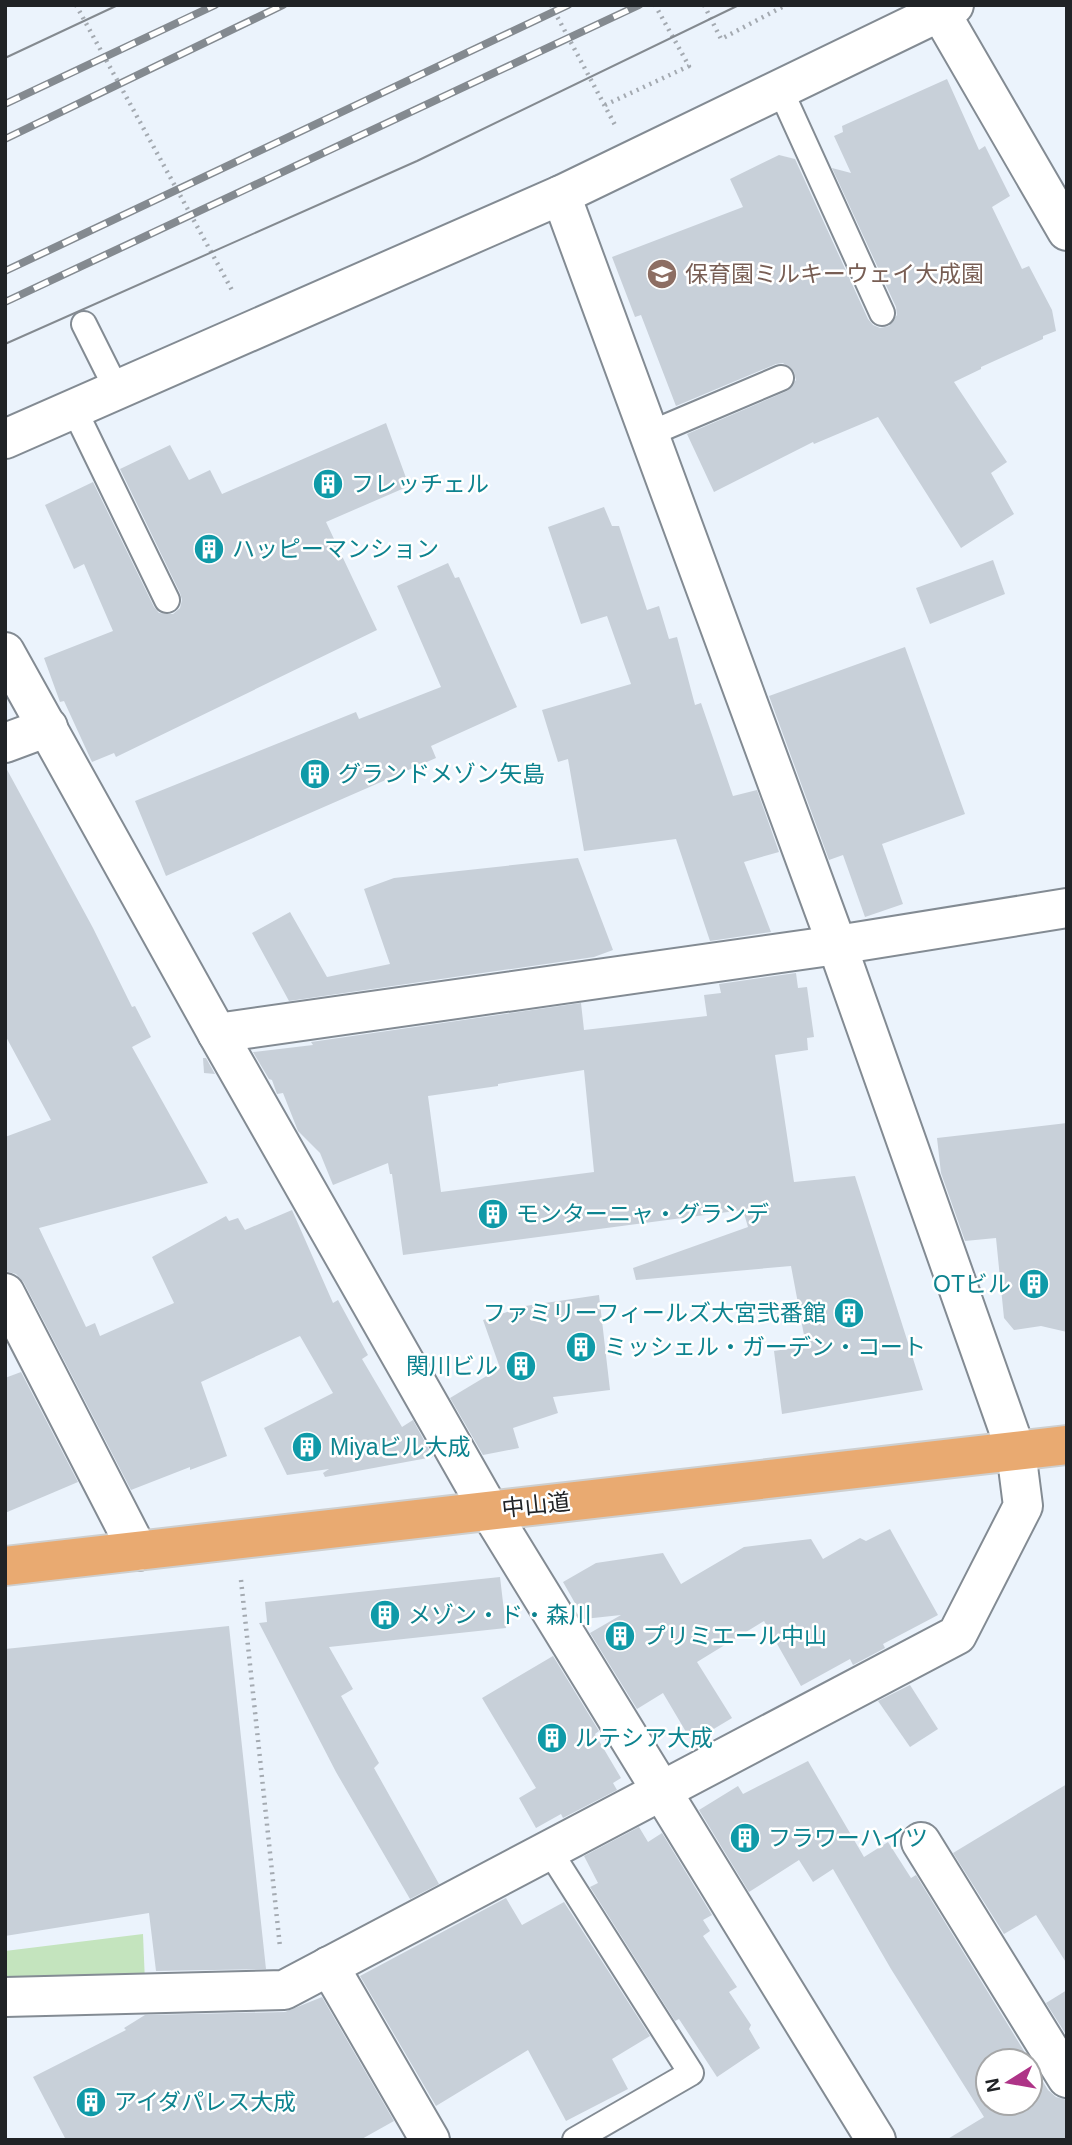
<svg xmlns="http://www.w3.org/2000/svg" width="1072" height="2145" font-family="Helvetica,'Noto Sans JP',sans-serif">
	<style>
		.green { fill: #c4e4be }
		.building { fill: #c8d0d9; fill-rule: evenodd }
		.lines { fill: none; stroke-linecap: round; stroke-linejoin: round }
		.lane-casing { stroke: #838b93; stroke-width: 28 }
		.street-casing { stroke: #838b93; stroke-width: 42 }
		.secondary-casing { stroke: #838b93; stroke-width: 42 }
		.highway-casing { stroke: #cecfcf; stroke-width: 42 }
		.path { stroke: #a4aab1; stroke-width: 4.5; stroke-dasharray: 2 5; stroke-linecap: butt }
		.lane { stroke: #fff; stroke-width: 24 }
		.street { stroke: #fff; stroke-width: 38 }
		.secondary { stroke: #fff; stroke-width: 38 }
		.highway { stroke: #e9aa71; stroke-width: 38 }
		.tram { stroke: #848a90; stroke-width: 2 }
		.rail-casing { stroke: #848a90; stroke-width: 8 }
		.rail { stroke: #fff; stroke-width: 5; stroke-dasharray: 16; stroke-linecap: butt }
		.labels { text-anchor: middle; stroke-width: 5; stroke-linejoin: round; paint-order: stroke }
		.education-label { font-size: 23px; fill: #785e54; stroke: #fff; text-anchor: start }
		.culture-label { font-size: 23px; fill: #0d838f; stroke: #fff; text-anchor: start }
		.street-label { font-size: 23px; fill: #202326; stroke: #fff }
	</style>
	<rect width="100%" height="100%" fill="#ebf3fc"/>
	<path class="green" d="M143 1934 145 1983 5 1988V1951Z"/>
	<g class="building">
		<path d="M947 79 979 150 985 146 1010 196 992 207 1022 269 1029 266 1052 310 1056 331 1043 336V339L981 367V369L954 382 1007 462 991 473 1014 514 961 548 878 417 814 444 813 442 714 492 687 434 787 391 796 380 794 372 783 363 776 364 676 406 641 315 635 317 612 257 743 207 730 179 779 155 795 159 868 319 873 325 880 328 889 326 897 315 896 307 832 168 851 173 834 136 843 132 842 126Z"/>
		<path d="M386 423 409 486 326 522 377 630 116 757 114 753 92 762 64 701 60 702 44 658 113 631 84 564 74 569 45 505 93 482 154 607 159 613 173 614 180 608 182 600 180 593 120 469 170 445 189 480 210 470 222 494Z"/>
		<path d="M604 507 612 526H619L647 610 659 606 669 639 677 637 695 705 701 703 733 796 757 790 779 852 744 862 771 932 710 941 676 839 584 851 568 759 558 762 542 710 631 684 607 616 581 624 548 527Z"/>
		<path d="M993 560 1005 594 930 624 916 588Z"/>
		<path d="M448 563 455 578 459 577 517 707 431 746 436 758 166 876 135 801 356 712 359 719 441 687 397 586Z"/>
		<path d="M905 647 965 814 882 844 903 904 865 917 843 855 829 860 769 696Z"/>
		<path d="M5 766 93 928 132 1007 135 1006 151 1037 132 1047 208 1183 39 1228 86 1327 95 1323 100 1336 174 1303 152 1257 226 1216 229 1221 238 1218 245 1230 292 1210 333 1303 338 1300 368 1355 362 1359 402 1427 413 1420 433 1457 325 1477 323 1473 329 1469 287 1475 264 1428 333 1393 300 1336 201 1382 227 1456 190 1470V1467L131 1490 24 1283 16 1274 5 1271V1137L51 1120 5 1035Z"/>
		<path d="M578 858 613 950 594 957 289 1001 252 933 290 912 327 977 390 964 364 889 394 878Z"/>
		<path d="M796 973 798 988 807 987 814 1037 807 1038 808 1050 775 1055 794 1182 855 1176 923 1390 782 1414 774 1351 806 1346 791 1266 636 1280 633 1268 748 1227 743 1210 403 1255 392 1174H390L388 1163 333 1185 320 1153 298 1131 283 1093 277 1094 272 1080 269 1079 253 1052 313 1045 311 1042 581 1003 584 1030 707 1016 704 995 721 993 719 984ZM584 1070 594 1172 441 1192 428 1096 498 1086V1084Z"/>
		<path d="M203 1058H206L215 1074 204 1073Z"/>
		<path d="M1067 1123V1332L1041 1326 1014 1330 1004 1318 996 1238 965 1241 941 1173 937 1138Z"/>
		<path d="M599 1295 610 1390 553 1397 558 1413 513 1428 519 1448 483 1455 450 1398 500 1368 483 1320 525 1306Z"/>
		<path d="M21 1372 78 1482 5 1513V1378Z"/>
		<path d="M890 1529 938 1615 883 1644 885 1648 853 1665 850 1659 801 1686 764 1621 697 1662 732 1718 692 1742 663 1693 637 1709 590 1633 621 1615 584 1619 563 1582 596 1563 663 1553 681 1584 744 1547 811 1539 823 1559 860 1538 866 1541Z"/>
		<path d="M500 1577 506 1628 329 1647 353 1689 341 1696 379 1763 374 1768 439 1884 410 1899 336 1772 259 1623 267 1622 265 1602Z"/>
		<path d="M229 1626 266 1969 156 1971 149 1913 5 1936V1649Z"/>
		<path d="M553 1656 599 1731 595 1734 621 1778 613 1783 617 1790 563 1818 561 1814 536 1828 519 1798 536 1788 482 1698Z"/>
		<path d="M910 1685 938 1729 910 1747 878 1701Z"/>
		<path d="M808 1761 864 1857 888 1842 911 1878 916 1875 1048 2090 1056 2097 1067 2100V2140H946L984 2117 891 1969 833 1869 813 1882 799 1860 749 1892 699 1810 738 1786 743 1794ZM988 2061H1030V2103H988Z"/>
		<path d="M1067 1784V1964L1036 1915 1004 1934 953 1853Z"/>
		<path d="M639 1827 648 1842 662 1833 712 1915 703 1920 710 1931 703 1936 737 1987 729 1992 751 2025 749 2029 760 2048 717 2077 679 2019 675 2021 590 1887 598 1883 584 1856Z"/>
		<path d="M506 1898 522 1925 564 1902 650 2036 612 2059 628 2089 566 2121 528 2050 436 2106 360 1976Z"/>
		<path d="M1067 1990V2036L1046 2003Z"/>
		<path d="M322 1997 394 2121 360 2140H66L33 2077 126 2030 124 2028 145 2015 285 2012Z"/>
	</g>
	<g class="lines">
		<g class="lane-casing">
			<g id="lane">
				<path d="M780 89 882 313"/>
				<path d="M84 324 117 390"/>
				<path d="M74 409 167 600"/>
				<path d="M649 434 781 378"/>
				<path d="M549 1850 691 2073 575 2140"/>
			</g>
		</g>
		<g class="street-casing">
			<g id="street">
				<path d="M940 12 1067 231"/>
				<path d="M5 652 217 1033 489 1510 876 2140"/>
				<path d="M5 743 48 727"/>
				<path d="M217 1033 837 945 1067 908"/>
				<path d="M5 1293 138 1551"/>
				<path d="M921 1842 1067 2078"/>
				<path d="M329 1966 430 2140"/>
				<path d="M5 1997 284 1990 957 1635 1023 1506 1016 1451 837 945 561 195"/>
			</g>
		</g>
		<g class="secondary-casing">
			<path id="secondary" d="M5 439 561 195 954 5"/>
		</g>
		<g class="highway-casing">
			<path id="highway" d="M5 1566 1067 1445"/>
		</g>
		<g class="path">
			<path d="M76 5 233 292"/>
			<path d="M551 5 615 125"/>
			<path d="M704 5 721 39 786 5"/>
			<path d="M605 105 689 66 655 5"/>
			<path d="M241 1580 280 1947"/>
		</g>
		<use href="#lane" class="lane"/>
		<use href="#street" class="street"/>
		<use href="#secondary" class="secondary"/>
		<use href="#highway" class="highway"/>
		<g class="tram">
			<path d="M5 58 118 5"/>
			<path d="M5 344 417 161 739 5"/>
		</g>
		<g class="rail-casing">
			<g id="rail">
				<path d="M5 104 215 5"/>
				<path d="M5 139 283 5"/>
				<path d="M5 271 568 5"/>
				<path d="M5 302 639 5"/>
			</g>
		</g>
		<use href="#rail" class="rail"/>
	</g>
	<defs>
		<g id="school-disc" transform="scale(1.575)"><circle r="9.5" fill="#8d6e63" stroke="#fff"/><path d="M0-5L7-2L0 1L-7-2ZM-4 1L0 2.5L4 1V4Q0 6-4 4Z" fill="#fff"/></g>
		<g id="building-disc" transform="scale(1.575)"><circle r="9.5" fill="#0f9aa8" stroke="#fff"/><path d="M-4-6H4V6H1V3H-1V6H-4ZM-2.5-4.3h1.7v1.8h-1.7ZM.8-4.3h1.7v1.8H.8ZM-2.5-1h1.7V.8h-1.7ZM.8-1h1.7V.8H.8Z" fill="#fff"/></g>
	</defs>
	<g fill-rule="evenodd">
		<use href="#school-disc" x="662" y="274"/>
		<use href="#building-disc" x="328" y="484"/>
		<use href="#building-disc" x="209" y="549"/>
		<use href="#building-disc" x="315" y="774"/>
		<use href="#building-disc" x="493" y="1214"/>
		<use href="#building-disc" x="1034" y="1284"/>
		<use href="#building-disc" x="849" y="1313"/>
		<use href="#building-disc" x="581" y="1347"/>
		<use href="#building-disc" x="521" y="1366"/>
		<use href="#building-disc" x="307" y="1447"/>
		<use href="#building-disc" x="385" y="1615"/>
		<use href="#building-disc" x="620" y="1636"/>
		<use href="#building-disc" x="552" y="1738"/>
		<use href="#building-disc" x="745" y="1838"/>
		<use href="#building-disc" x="91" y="2102"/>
	</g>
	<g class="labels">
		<g class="education-label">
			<text x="685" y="282">保育園ミルキーウェイ大成園</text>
		</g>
		<g class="culture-label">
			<text x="351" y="492">フレッチェル</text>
			<text x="232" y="557">ハッピーマンション</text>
			<text x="338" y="782">グランドメゾン矢島</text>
			<text x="516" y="1222">モンターニャ・グランデ</text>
			<text x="1011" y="1292" text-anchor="end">OTビル</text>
			<text x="826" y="1321" text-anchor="end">ファミリーフィールズ大宮弐番館</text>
			<text x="604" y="1355">ミッシェル・ガーデン・コート</text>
			<text x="498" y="1374" text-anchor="end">関川ビル</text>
			<text x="330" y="1455">Miyaビル大成</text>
			<text x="408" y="1623">メゾン・ド・森川</text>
			<text x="643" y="1644">プリミエール中山</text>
			<text x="575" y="1746">ルテシア大成</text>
			<text x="768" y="1846">フラワーハイツ</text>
			<text x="114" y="2110">アイダパレス大成</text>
		</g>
		<g class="street-label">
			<text transform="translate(536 1505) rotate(-6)" y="8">中山道</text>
		</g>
	</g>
	<rect width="1072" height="2145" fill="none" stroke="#202326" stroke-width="14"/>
	<g transform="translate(1009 2082) rotate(259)"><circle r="33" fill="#ffffff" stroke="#a6a7a8" stroke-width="2"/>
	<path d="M0-5L12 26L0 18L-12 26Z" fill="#ae3487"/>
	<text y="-10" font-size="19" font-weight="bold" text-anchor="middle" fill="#202326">N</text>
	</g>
</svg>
